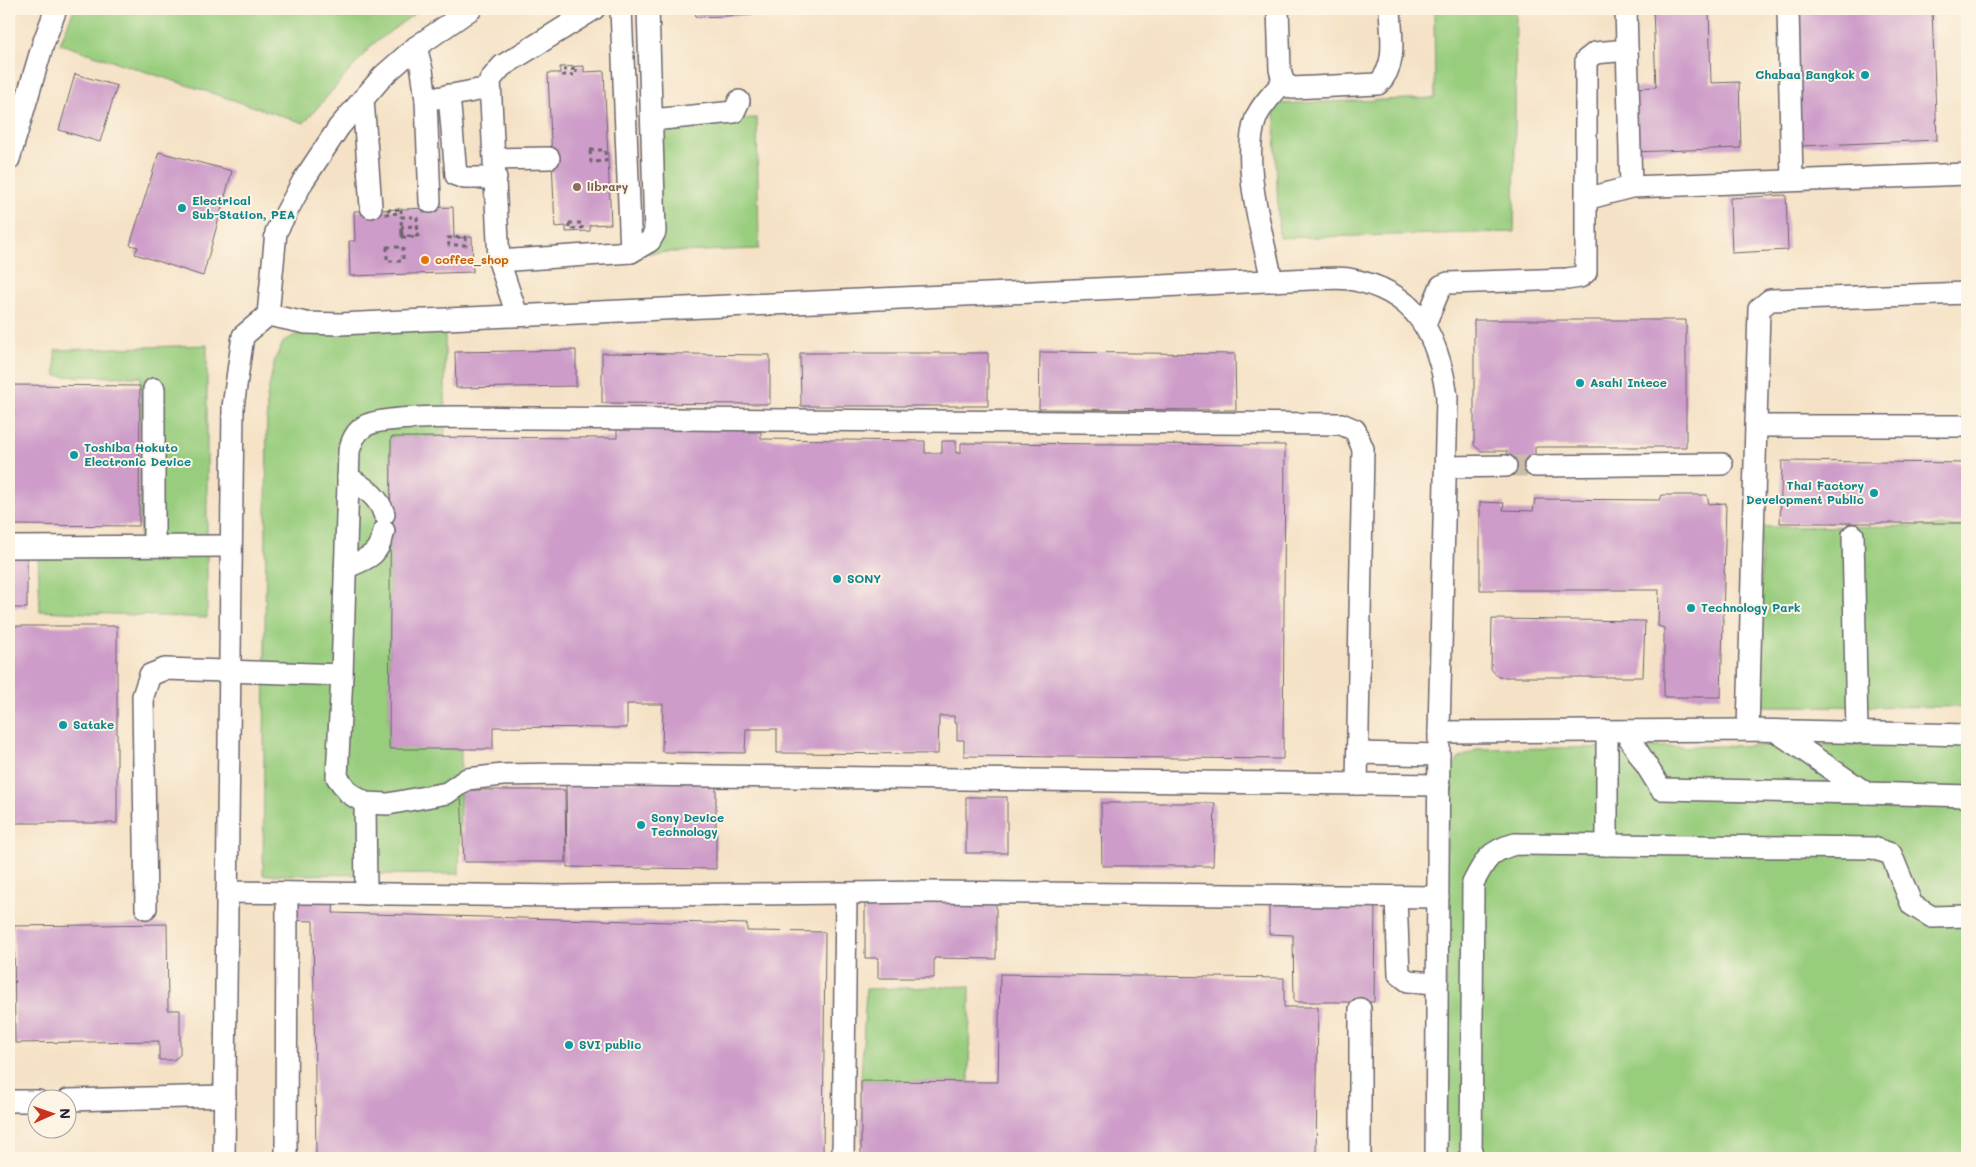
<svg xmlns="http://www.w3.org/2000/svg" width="1976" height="1167" font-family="Mali,sans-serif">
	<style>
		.green { fill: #99cd7e; stroke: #5e785c }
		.building { fill: #cd9cc9 }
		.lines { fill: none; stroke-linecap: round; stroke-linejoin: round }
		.minor-tunnel { stroke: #cbbcaa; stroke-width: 21; stroke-dasharray: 21 11; stroke-linecap: butt }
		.minor-casing { stroke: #6c656c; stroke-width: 24 }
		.path { stroke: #6c656c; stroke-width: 3; stroke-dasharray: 4 4; stroke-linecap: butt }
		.minor { stroke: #fff; stroke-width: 21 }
		.culture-dot { fill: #0f9aa8; stroke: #fcf5e5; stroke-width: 2 }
		.education-dot { fill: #8d6e63; stroke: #fcf5e5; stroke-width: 2 }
		.food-dot { fill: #e8710a; stroke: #fcf5e5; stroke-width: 2 }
		.labels { text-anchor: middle; stroke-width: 4; stroke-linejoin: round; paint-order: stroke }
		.culture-label { font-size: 12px; font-weight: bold; fill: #0d838f; stroke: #fcf5e5; text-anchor: start }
		.education-label { font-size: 12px; font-weight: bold; fill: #785e54; stroke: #fcf5e5; text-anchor: start }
		.food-label { font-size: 12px; font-weight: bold; fill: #c56008; stroke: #fcf5e5; text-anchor: start }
	</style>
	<rect width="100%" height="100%" fill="#fcf5e5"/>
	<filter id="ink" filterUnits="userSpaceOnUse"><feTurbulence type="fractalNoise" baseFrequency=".02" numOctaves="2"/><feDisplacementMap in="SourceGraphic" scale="10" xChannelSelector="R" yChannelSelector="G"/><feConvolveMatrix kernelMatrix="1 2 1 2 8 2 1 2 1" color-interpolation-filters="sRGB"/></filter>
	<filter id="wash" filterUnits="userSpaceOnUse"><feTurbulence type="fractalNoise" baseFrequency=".0096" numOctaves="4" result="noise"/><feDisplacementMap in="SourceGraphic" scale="20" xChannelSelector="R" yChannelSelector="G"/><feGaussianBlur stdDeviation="1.12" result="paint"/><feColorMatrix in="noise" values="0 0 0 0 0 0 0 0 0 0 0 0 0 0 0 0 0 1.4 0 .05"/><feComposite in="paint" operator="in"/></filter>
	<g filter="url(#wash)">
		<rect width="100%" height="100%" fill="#f5e2c6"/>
		<g class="green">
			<path d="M74 9H421L373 44 304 123 60 44Z"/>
			<path d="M1434 9H1516L1514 232 1279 238 1274 104 1435 98Z"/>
			<path d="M757 118 759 249 647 253 644 121Z"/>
			<path d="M445 327V436L391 437 389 748 461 749 459 874 263 875 267 397 275 359 284 341 305 330Z"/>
			<path d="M207 345V618L40 611 38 553 140 556 141 377 56 376 55 350Z"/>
			<path d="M1967 526V707L1761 706V527Z"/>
			<path d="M1967 743V1158H1445L1447 779 1458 759 1478 749Z"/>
			<path d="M970 986 969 1082 861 1081 866 989Z"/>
		</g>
		<g id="blocks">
			<g class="building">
				<path d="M695 9H753V15L696 17Z"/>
				<path d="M1653 9H1709L1711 83 1739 82 1741 148 1633 152 1631 88 1656 87Z"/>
				<path d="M1794 9H1932L1937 140 1799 146Z"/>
				<path d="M584 66V72L604 71 611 224 590 225V231L566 232V226L555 227 548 73H560V67Z"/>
				<path d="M75 74 117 86 100 142 59 130Z"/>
				<path d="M159 152 232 171 203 276 135 254 138 247 130 245Z"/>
				<path d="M1786 195 1788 250 1732 253 1730 198Z"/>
				<path d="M453 207 454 238 472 237 473 272 350 276 349 241H355L354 211Z"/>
				<path d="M1474 320H1686V447H1535V469H1507V451H1481L1474 445Z"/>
				<path d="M576 350V386L456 388 455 352Z"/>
				<path d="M1040 352 1235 354 1236 410 1039 409Z"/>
				<path d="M602 353 770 355V404L602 403Z"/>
				<path d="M800 353H988V406H801Z"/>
				<path d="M9 385 140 386 139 526 9 525Z"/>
				<path d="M617 425 744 426V432H761V439L925 441V453H942V441H956V453H961V443L1285 445 1283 759 964 756V740H957V723H954V716H939L938 754 777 753V729H746L745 753 662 752 663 704H627V728L493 727V749H389L391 437 617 438Z"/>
				<path d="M1782 461 1967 463V523H1780Z"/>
				<path d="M1662 495H1707L1709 504 1726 503 1721 697H1664V628L1658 626 1659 590H1480V502L1504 503 1503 510 1533 511 1535 499 1660 500Z"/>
				<rect x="9" y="558" width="18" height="50"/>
				<path d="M1492 619 1645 621 1643 677H1498L1491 669Z"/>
				<path d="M9 626H117V823H12V847H9Z"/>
				<path d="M716 780V869L567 867 566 783Z"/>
				<path d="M461 790H565L566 862H464Z"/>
				<rect x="966" y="797" width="41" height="56"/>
				<path d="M1101 803H1215L1213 866H1102Z"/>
				<path d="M865 894 996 895V959L934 958V978H878V958H865Z"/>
				<path d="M294 899H334L333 913 747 924V931L825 932 823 1158H316L313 921 293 920Z"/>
				<path d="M1375 902 1374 1002H1294L1293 935 1269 934V904Z"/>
				<path d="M167 924 168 1010H180V1055L173 1060H159V1041L15 1043 14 926Z"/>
				<path d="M1000 974 1284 978V1007H1318L1316 1158H861V1081L998 1082Z"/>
			</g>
		</g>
	</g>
	<g filter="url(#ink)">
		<use href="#blocks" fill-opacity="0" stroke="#6c656c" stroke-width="1"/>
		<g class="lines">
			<path class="minor-tunnel" d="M1506 466H1535"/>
			<g class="minor-casing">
				<g id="minor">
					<path d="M621 9 631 252"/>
					<path d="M1278 9 1280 69 1283 82 1292 88 1378 84C1398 65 1391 35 1390 9"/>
					<path d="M1626 9 1631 187"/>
					<path d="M1788 9 1792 180"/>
					<path d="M416 47 422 70 426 100"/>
					<path d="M449 95 456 175 465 178H496"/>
					<path d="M363 99 371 207"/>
					<path d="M652 120 734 112 739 101"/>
					<path d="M9 159 43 44 56 9"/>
					<path d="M495 159 549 158"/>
					<path d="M1586 199 1631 187 1967 174"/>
					<path d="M430 202 426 100 489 88"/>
					<path d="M499 261 631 252 650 241 655 232 648 9"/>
					<path d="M1272 281C1263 236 1240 161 1256 118 1261 105 1274 93 1283 82"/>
					<path d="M268 315 306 323 340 324 1311 279C1323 279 1337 277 1349 279 1417 291 1438 335 1447 397L1439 732 1436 1158"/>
					<path d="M517 315 499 261 490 80 502 66 594 9"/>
					<path d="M1425 324 1441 286 1448 283 1567 279 1580 277 1586 272V60L1595 53 1627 50"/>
					<path d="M1756 426H1967"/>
					<path d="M1535 466 1722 464"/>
					<path d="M1446 467 1506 466"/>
					<path d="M348 477C363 487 379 496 384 514"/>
					<path d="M1853 535 1857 733"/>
					<path d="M154 545V389"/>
					<path d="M9 547 231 546"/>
					<path d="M345 568C368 558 378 557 384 531"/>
					<path d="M342 675 349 451C352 441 355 432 365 426 384 413 504 418 533 418L1341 424 1355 430 1363 449 1357 784"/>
					<path d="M1748 730 1759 309 1770 300 1967 293"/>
					<path d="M1607 731V845"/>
					<path d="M1625 731 1661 789 1866 793"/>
					<path d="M1776 731 1866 793 1967 796"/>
					<path d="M1439 732 1748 730 1967 735"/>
					<path d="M1358 753 1439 755"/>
					<path d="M365 803 366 894"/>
					<path d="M227 892 562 896 932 892 1438 897"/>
					<path d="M1396 897 1399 974 1408 981 1437 983"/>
					<path d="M146 908 143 696 150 675 165 669 342 675 337 777 349 793 365 803 388 804 447 793 467 779 503 775 560 774 1439 785"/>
					<path d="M68 1100 225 1096"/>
					<path d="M9 1101H38"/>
					<path d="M224 1158 233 407 243 336 268 315 276 232 303 181 339 127 383 76 416 47 471 9"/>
					<path d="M286 1158 287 893"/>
					<path d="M843 1158 846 894"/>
					<path d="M1360 1158V1009"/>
					<path d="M1471 1158 1473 883C1485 860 1489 851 1515 844L1873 848 1891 854 1912 905 1932 917 1967 916"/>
				</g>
			</g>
			<g class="path">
				<path d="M576 69V75H563V70Z"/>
				<path d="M590 150H605L606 161 591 162Z"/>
				<path d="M401 209V213L386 214V210Z"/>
				<path d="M401 217H417L418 237H402Z"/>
				<path d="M569 223H582V228L569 229Z"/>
				<path d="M417 226V236H402V227Z"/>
				<path d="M465 237 466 245H449L448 238Z"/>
				<rect x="387" y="247" width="16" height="14"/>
			</g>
			<use href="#minor" class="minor"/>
		</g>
	</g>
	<g class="culture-dot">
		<circle cx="1865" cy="75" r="5"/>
		<circle cx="182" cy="208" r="5"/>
		<circle cx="1580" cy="383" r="5"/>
		<circle cx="74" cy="455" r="5"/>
		<circle cx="1874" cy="493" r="5"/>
		<circle cx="837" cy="579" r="5"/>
		<circle cx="1691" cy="608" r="5"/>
		<circle cx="63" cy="725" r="5"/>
		<circle cx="641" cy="825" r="5"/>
		<circle cx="569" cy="1045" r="5"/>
	</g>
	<circle class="education-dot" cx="577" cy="187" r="5"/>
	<circle class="food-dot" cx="425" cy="260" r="5"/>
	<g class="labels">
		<g class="culture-label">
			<text x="1855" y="79" text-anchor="end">Chabaa Bangkok</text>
			<text x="192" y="205">Electrical<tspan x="192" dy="14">Sub-Station, PEA</tspan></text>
			<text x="1590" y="387">Asahi Intece</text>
			<text x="84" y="452">Toshiba Hokuto<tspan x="84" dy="14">Electronic Device</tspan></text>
			<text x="1864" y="490" text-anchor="end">Thai Factory<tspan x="1864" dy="14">Development Public</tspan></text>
			<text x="847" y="583">SONY</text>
			<text x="1701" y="612">Technology Park</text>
			<text x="73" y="729">Satake</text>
			<text x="651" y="822">Sony Device<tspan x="651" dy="14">Technology</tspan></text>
			<text x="579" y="1049">SVI public</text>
		</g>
		<g class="education-label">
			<text x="587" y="191">library</text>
		</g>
		<g class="food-label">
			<text x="435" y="264">coffee_shop</text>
		</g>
	</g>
	<rect width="1976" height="1167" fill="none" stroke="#fcf5e5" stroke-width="30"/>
	<g transform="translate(52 1114) rotate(88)"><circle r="24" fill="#fcf5e5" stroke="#a5a1a1"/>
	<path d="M0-4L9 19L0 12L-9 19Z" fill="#c8321e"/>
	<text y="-8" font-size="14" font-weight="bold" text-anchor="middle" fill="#22223b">N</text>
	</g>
</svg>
